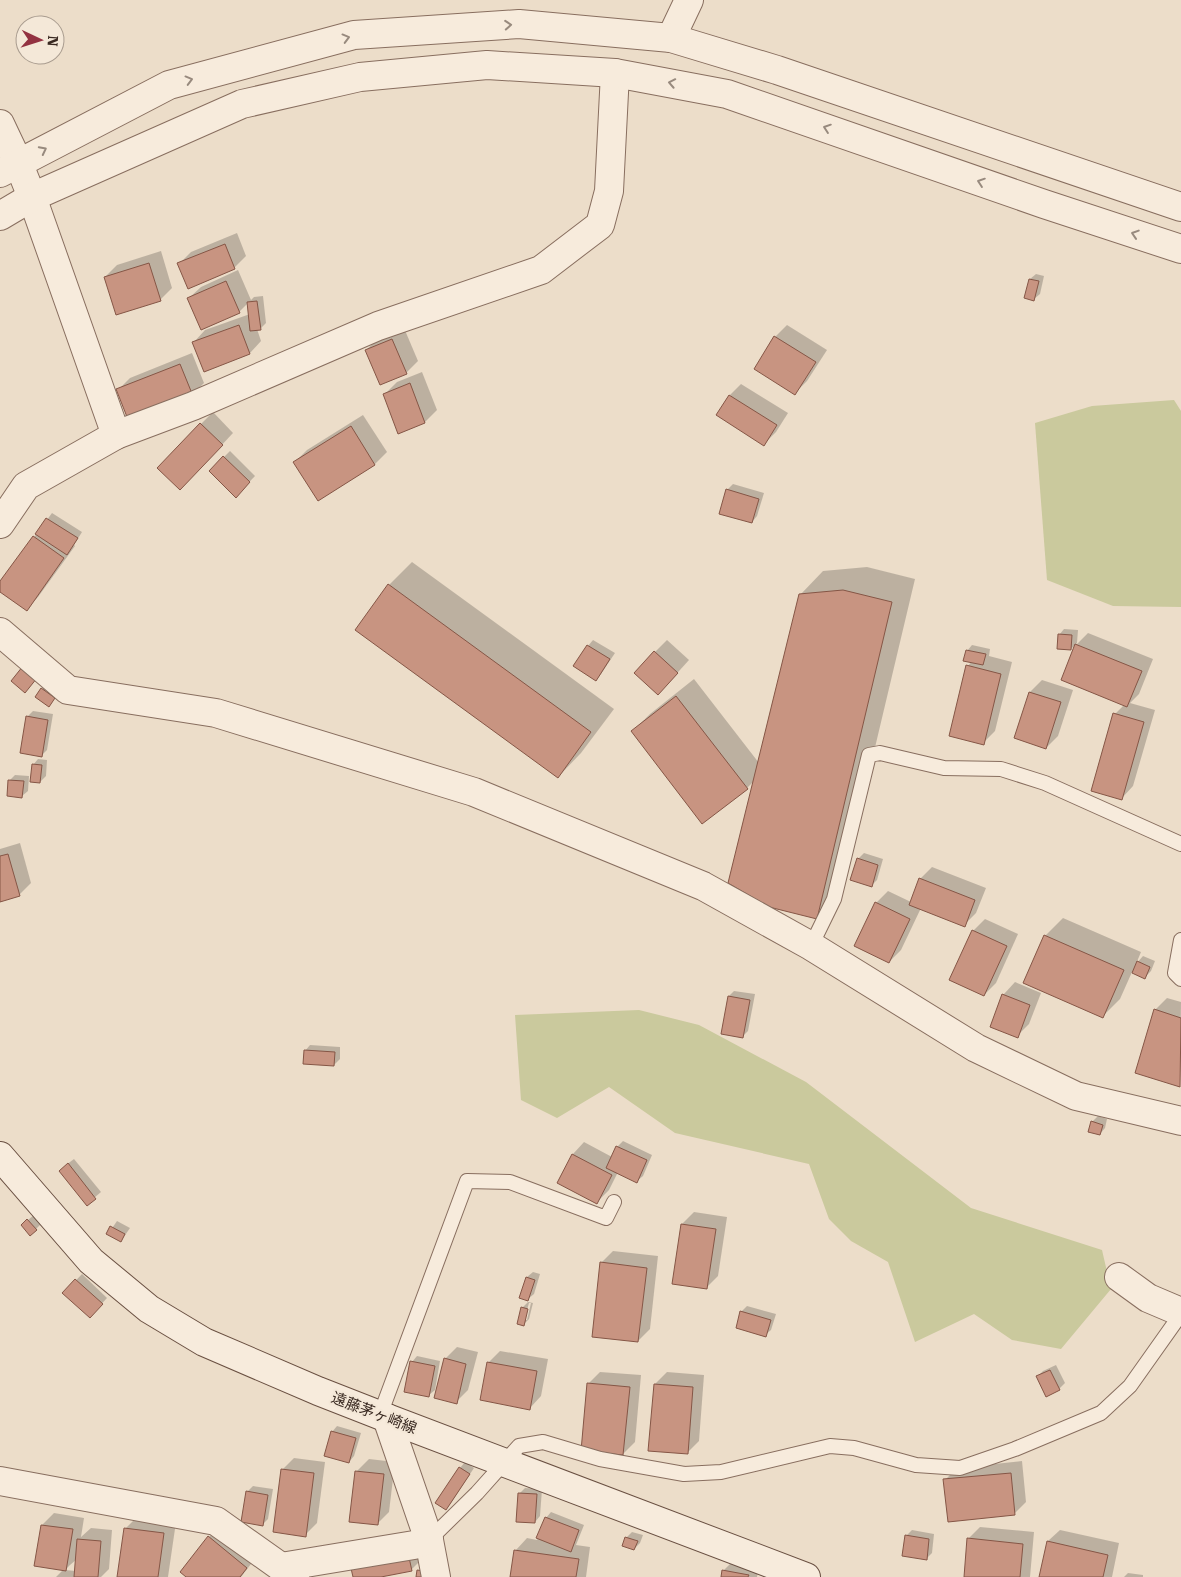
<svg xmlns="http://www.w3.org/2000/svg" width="1181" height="1577" font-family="'Roboto Serif','Noto Sans JP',serif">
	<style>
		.green { fill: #cac99d }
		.shadow { fill: #0003; fill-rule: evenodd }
		.building { fill: #c89481; stroke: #855646 }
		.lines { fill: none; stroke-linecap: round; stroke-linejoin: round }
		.service-casing { stroke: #886e5f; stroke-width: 16 }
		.minor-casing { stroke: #886e5f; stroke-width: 30 }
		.tertiary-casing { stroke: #886e5f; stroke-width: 30 }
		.secondary-casing { stroke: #6a5042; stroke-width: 30 }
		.service { stroke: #f7ebdc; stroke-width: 14 }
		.minor { stroke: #f7ebdc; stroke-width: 28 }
		.tertiary { stroke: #f7ebdc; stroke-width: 28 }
		.secondary { stroke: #f7ebdc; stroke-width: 28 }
		.oneway { stroke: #988a7e }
		.labels { text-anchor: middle; stroke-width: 4.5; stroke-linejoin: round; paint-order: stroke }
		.street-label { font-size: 15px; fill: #392921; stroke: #f4e8d8 }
	</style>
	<rect width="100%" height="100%" fill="#ecddc9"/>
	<g class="green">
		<path d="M1174 400 1181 411V607L1113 606 1047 580 1035 423 1092 406Z"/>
		<path d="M639 1010 699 1025 806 1082 971 1208 1102 1250 1111 1289 1061 1349 1012 1340 974 1314 915 1342 888 1262 851 1241 829 1219 809 1164 675 1133 609 1087 557 1118 521 1100 515 1015Z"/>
	</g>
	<g class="shadow">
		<path d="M237 233 246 256 234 268 179 264 191 252Z"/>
		<path d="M161 251 172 288 160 300 105 277 117 265Z"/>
		<path d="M238 270 251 300 254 297 263 296 266 323 260 329H257L261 341 250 353 194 342 205 330 250 314 248 303 239 312 189 298 201 287Z"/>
		<path d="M1036 274 1044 276 1040 294 1034 299 1030 279Z"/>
		<path d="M787 325 827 350 807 381 795 393 775 337Z"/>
		<path d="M404 328 418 361 406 373 366 350 378 339Z"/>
		<path d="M192 353 204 383 192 395 118 390 130 378Z"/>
		<path d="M422 372 437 410 425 422 399 432 385 394 397 382Z"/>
		<path d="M741 384 788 413 776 432 764 444 730 395Z"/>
		<path d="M213 412 233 433 192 477 201 424Z"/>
		<path d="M363 415 387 452 375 464 318 499 295 462 307 450Z"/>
		<path d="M230 451 255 476 236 496 210 471Z"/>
		<path d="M733 484 764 493 757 516 752 522 727 490Z"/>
		<path d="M52 513 82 532 74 545 75 546 38 597 27 609 0 590V583Z"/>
		<path d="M412 562 614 709 581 753 558 777 389 585Z"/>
		<path d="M867 567 915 579 840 895 817 918 754 781 747 788 633 731 650 714 694 679 759 763 800 595 823 571Z"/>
		<path d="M1064 629 1078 630 1077 643 1071 649 1059 635Z"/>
		<path d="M1088 633 1153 659 1139 694 1130 703 1155 710 1133 786 1122 798 1115 714 1124 705 1062 680 1077 644Z"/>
		<path d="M593 640 615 653 601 674 596 680 588 646Z"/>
		<path d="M667 640 689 660 670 681 655 652Z"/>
		<path d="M972 645 990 649 989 656 1012 662 995 731 983 743 968 666 972 661 967 651Z"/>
		<path d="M1042 680 1073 690 1058 736 1046 748 1030 692Z"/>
		<path d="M47 683 60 692 48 705 42 689Z"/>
		<path d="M33 711 53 714 47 750 42 755 27 717Z"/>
		<path d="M38 759 47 760 46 776 40 782 33 765Z"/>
		<path d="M15 775 29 776 28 791 22 796 9 781Z"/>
		<path d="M20 843 31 883 19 895 0 900V849Z"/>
		<path d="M864 853 883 859 877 880 871 886 858 859Z"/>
		<path d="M932 867 986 888 976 913 964 925 921 908 901 950 889 962 876 903 888 891 911 902 920 879Z"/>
		<path d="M1063 918 1141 952 1136 964 1143 956 1155 961 1151 971 1145 977 1132 972 1120 999 1102 1017 1045 936Z"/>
		<path d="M985 919 1018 934 996 983 984 995 973 931Z"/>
		<path d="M1015 982 1041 993 1029 1024 1017 1036 992 1026 1004 994Z"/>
		<path d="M734 991 755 994 748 1031 742 1037 729 996Z"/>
		<path d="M1167 998 1181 1002 1180 1085 1155 1010Z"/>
		<path d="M310 1045 340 1047V1059L334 1065 305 1051Z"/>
		<path d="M1098 1116 1107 1119 1105 1128 1100 1134 1092 1122Z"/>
		<path d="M623 1141 652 1155 643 1176 637 1181 618 1172 609 1190 597 1202 559 1182 573 1154 584 1142 612 1157 617 1147Z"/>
		<path d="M74 1159 101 1192 87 1204 66 1165Z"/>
		<path d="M694 1212 727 1217 718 1276 706 1288 682 1224Z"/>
		<path d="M34 1215 42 1223 31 1234 22 1225Z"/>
		<path d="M117 1221 130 1228 121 1241 108 1234Z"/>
		<path d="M613 1251 658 1256 650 1329 638 1341 601 1263Z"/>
		<path d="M533 1272 540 1274 534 1294 528 1299 521 1297 527 1277Z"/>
		<path d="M82 1274 107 1298 95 1311 64 1293Z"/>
		<path d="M528 1302 533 1303 529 1319 523 1325 522 1308ZM529 1303H531L527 1320H524Z"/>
		<path d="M747 1306 776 1314 771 1330 765 1335 741 1312Z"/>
		<path d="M457 1347 478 1352 468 1390 456 1402 445 1359Z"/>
		<path d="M500 1351 548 1359 541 1396 530 1408 488 1363Z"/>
		<path d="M417 1356 440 1361 435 1390 429 1395 412 1362Z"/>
		<path d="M1056 1365 1065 1383 1059 1389 1038 1376 1043 1371Z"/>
		<path d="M600 1372 641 1375 635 1442 623 1454 588 1384Z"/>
		<path d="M667 1372 704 1375 699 1441 687 1453 655 1384Z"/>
		<path d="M337 1426 361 1433 354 1456 349 1462 332 1432Z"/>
		<path d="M294 1458 325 1462 317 1523 305 1535 282 1470Z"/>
		<path d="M369 1459 395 1462 389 1512 377 1524 357 1471Z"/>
		<path d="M1022 1461 1026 1502 1014 1514 945 1480 957 1468Z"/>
		<path d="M465 1462 474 1468 451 1503 446 1509 460 1468Z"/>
		<path d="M253 1486 273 1489 268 1519 263 1524 247 1492Z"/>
		<path d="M525 1488 542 1489 540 1516 535 1522 519 1494Z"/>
		<path d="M551 1512 584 1525 576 1545 590 1547 586 1577H512L516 1550 527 1538 537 1540 546 1518Z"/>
		<path d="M54 1513 84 1518 81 1537 91 1528 112 1530 109 1569 101 1577H56L64 1569 42 1525ZM77 1559 76 1571 65 1570 70 1565Z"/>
		<path d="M137 1517 176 1522 168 1577H119L125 1529Z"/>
		<path d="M220 1525 258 1555 241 1577H188L209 1537Z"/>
		<path d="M980 1527 1034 1532 1030 1577H965L968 1539Z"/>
		<path d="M912 1530 934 1534 932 1553 926 1559 906 1536Z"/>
		<path d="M1060 1530 1119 1543 1112 1577H1040L1048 1541Z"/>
		<path d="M632 1532 643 1535 640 1543 634 1549 624 1546 627 1537Z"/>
		<path d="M364 1553 423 1558 411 1570 374 1577H354Z"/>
		<path d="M735 1559 760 1563 757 1577H722L723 1571Z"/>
		<path d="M1128 1573 1143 1575V1577H1124Z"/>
	</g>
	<g class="building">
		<path d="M225 244 235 269 188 289 177 263Z"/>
		<path d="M149 263 161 301 116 315 104 277Z"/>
		<path d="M1029 279 1039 281 1034 301 1024 298Z"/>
		<path d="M226 281 240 313 201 330 187 298Z"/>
		<path d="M257 301 261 330 250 331 247 302Z"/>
		<path d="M239 325 250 354 204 372 192 342Z"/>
		<path d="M774 336 816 362 795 395 754 369Z"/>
		<path d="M392 339 407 374 380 385 365 350Z"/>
		<path d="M180 364 193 396 129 422 116 389Z"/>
		<path d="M410 383 425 423 398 434 383 394Z"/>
		<path d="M729 395 777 425 764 446 716 415Z"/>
		<path d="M200 423 223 445 180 490 157 468Z"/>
		<path d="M351 426 375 465 318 501 293 462Z"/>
		<path d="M223 456 250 482 236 498 209 471Z"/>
		<path d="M726 489 759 499 752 523 719 514Z"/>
		<path d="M46 518 78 538 67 555 35 534Z"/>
		<path d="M33 536 64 558 27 611 0 592V581Z"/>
		<path d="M388 584 591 732 558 778 355 630Z"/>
		<path d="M843 590 892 602 817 919 769 907 728 883 799 594Z"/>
		<path d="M1058 634 1072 635 1071 650 1057 649Z"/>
		<path d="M1075 644 1142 671 1127 707 1061 680Z"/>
		<path d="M587 645 610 659 596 681 573 666Z"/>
		<path d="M966 650 986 654 983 665 963 661Z"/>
		<path d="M654 651 678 673 658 695 634 673Z"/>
		<path d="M966 665 1001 674 984 745 949 736Z"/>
		<path d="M23 666 37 678 25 693 11 681Z"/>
		<path d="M41 688 55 698 49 707 35 697Z"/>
		<path d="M1029 692 1061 702 1046 749 1014 738Z"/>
		<path d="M676 696 748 789 702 824 631 731Z"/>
		<path d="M1113 713 1144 722 1122 800 1091 791Z"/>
		<path d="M26 716 48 720 42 757 20 753Z"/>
		<path d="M32 764 42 765 40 783 30 782Z"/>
		<path d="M8 780 24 781 22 798 7 796Z"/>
		<path d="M8 854 20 896 0 902V856Z"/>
		<path d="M857 858 878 865 872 887 850 880Z"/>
		<path d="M919 878 975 900 965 927 909 905Z"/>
		<path d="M875 902 910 919 889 963 854 946Z"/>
		<path d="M972 930 1007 946 984 996 949 980Z"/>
		<path d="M1044 935 1124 970 1103 1018 1023 983Z"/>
		<path d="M1137 961 1150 967 1145 979 1132 973Z"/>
		<path d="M1002 994 1030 1005 1018 1038 990 1027Z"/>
		<path d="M728 996 750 1000 743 1038 721 1034Z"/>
		<path d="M1154 1009 1181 1018 1180 1087 1135 1073Z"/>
		<path d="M304 1050 335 1052 334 1066 303 1064Z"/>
		<path d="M1091 1121 1103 1125 1100 1135 1088 1132Z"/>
		<path d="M616 1146 647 1160 637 1183 606 1168Z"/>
		<path d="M572 1154 612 1175 597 1204 557 1183Z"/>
		<path d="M68 1163 96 1199 87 1206 59 1171Z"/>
		<path d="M27 1219 37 1230 30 1236 21 1225Z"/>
		<path d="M681 1224 716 1229 707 1289 672 1284Z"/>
		<path d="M110 1226 125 1234 121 1242 106 1234Z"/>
		<path d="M600 1262 647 1268 638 1342 592 1337Z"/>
		<path d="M526 1277 535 1280 528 1301 519 1298Z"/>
		<path d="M75 1279 103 1304 90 1318 62 1293Z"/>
		<path d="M521 1307 528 1309 524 1326 517 1324Z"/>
		<path d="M740 1311 771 1320 766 1337 736 1328Z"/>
		<path d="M444 1358 466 1364 457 1404 434 1398Z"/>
		<path d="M410 1361 435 1366 429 1397 404 1392Z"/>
		<path d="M487 1362 537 1371 530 1410 480 1400Z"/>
		<path d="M1050 1370 1060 1390 1046 1397 1036 1376Z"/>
		<path d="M587 1383 630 1387 623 1455 581 1451Z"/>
		<path d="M654 1384 693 1387 688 1454 648 1451Z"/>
		<path d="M331 1431 356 1438 349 1463 324 1456Z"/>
		<path d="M459 1467 470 1474 446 1510 435 1503Z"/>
		<path d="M281 1469 314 1473 306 1537 273 1532Z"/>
		<path d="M355 1471 384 1474 378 1525 349 1522Z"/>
		<path d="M1011 1473 1015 1515 948 1522 943 1479Z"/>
		<path d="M246 1491 268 1495 263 1526 241 1522Z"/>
		<path d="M518 1493 537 1494 535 1523 516 1522Z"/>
		<path d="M545 1517 579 1530 571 1552 536 1538Z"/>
		<path d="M41 1525 73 1529 66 1571 34 1566Z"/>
		<path d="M124 1528 164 1533 158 1577H117Z"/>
		<path d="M905 1535 929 1539 927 1560 902 1556Z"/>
		<path d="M208 1536 247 1568 240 1577H186L180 1572Z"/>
		<path d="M625 1537 638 1541 634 1550 622 1546Z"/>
		<path d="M967 1538 1023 1544 1020 1577H964Z"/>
		<path d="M77 1539 101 1541 98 1577H74Z"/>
		<path d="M1047 1541 1108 1555 1103 1577H1039Z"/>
		<path d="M514 1550 579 1559 576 1577H510Z"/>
		<path d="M408 1553 412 1571 381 1577H353L350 1564Z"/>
		<path d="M417 1570 424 1571V1577H416Z"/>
		<path d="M722 1570 749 1575 748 1577H721Z"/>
	</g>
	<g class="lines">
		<g class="service-casing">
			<g id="service">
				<path d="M1181 940 1175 973 1181 979"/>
				<path d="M811 946 834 899 869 755 880 753 944 768 1001 769 1045 783 1181 844"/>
				<path d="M380 1415 467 1181 510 1182 606 1218 614 1202"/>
				<path d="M429 1540 477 1493 519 1446 543 1442 600 1459 684 1474 721 1472 830 1446 854 1448 916 1465 960 1468 1015 1449 1101 1413 1130 1386 1181 1314"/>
			</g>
		</g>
		<g class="minor-casing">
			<g id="minor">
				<path d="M671 38 689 0"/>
				<path d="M0 124 18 162 32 197 116 435"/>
				<path d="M0 524 26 486 116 435 193 406 378 326 541 270 600 225 609 191 615 73"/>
				<path d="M0 632 68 690 216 713 474 792 703 886 811 946 976 1048 1076 1096 1181 1121"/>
				<path d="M1119 1277 1148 1298 1181 1312"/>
				<path d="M387 1418 429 1540 436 1577"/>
				<path d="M0 1481 216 1521 295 1577"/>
				<path d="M281 1567 414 1545 429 1540"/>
			</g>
		</g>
		<g class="tertiary-casing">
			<g id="tertiary">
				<path d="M0 173 169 85 354 35 519 24 671 38 777 70 1181 207"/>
				<path d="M0 216 32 197 242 104 360 77 487 65 615 73 727 94 1044 204 1181 249"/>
			</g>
		</g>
		<g class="secondary-casing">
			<path id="secondary" d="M0 1156 91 1261 149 1309 204 1342 318 1391 387 1418 806 1577"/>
		</g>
		<use href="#service" class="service"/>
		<use href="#minor" class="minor"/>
		<use href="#tertiary" class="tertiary"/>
		<use href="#secondary" class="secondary"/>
	</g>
	<defs><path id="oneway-chevron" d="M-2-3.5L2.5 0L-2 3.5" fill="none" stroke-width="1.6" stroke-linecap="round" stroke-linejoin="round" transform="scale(1.25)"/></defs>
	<g class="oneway">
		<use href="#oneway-chevron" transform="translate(508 25) rotate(-4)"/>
		<use href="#oneway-chevron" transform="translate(346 38) rotate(-15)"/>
		<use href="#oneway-chevron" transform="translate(189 80) rotate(-15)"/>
		<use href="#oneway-chevron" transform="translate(672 83) rotate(-169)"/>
		<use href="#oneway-chevron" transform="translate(827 128) rotate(-161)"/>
		<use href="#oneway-chevron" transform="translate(43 150) rotate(-27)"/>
		<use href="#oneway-chevron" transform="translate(981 182) rotate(-161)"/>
		<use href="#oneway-chevron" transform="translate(1135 234) rotate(-162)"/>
	</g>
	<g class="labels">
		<g class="street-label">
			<text transform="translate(374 1413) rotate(21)" y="5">遠藤茅ヶ崎線</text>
		</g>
	</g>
	<g transform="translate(40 40) rotate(94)"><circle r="24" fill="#f4e8d8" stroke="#a99c8f"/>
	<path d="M0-4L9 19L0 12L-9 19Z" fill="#933241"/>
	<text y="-8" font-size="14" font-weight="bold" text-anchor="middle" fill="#392921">N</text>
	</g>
</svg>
